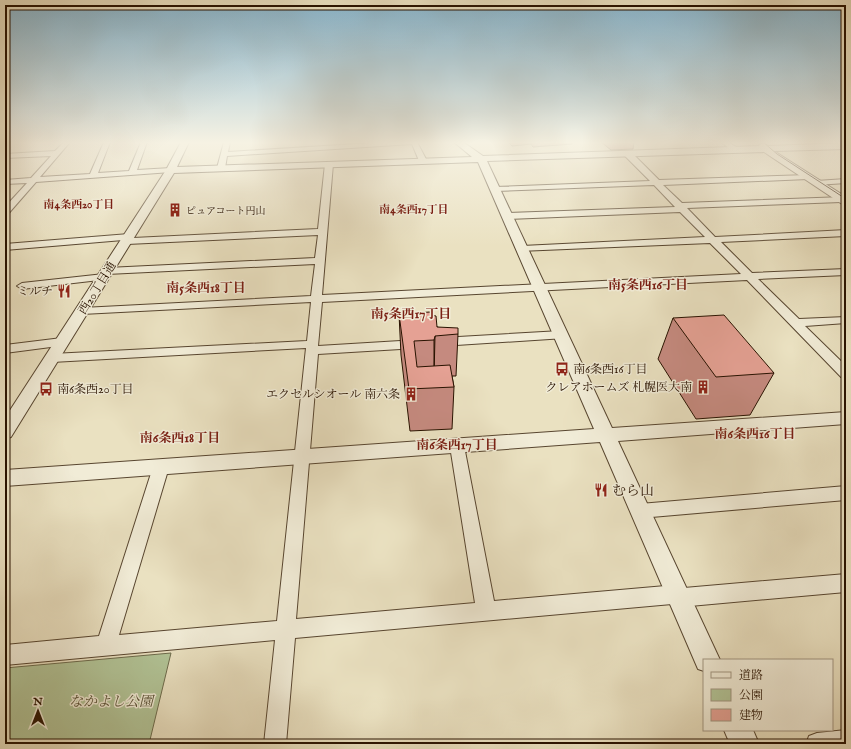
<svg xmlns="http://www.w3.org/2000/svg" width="851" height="749" font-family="'IM FELL English','Noto Serif JP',serif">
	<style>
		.green { fill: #b2c497; stroke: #6d6b4c }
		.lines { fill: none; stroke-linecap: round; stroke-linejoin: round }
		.minor-casing { stroke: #584630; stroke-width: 2 }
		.tertiary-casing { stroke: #584630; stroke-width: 2 }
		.minor { fill: #f1ecd7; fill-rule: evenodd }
		.tertiary { fill: #f1ecd7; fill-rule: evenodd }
		.tram { stroke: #281200; stroke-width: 1 }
		.wall { fill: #c58a7f; stroke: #281200 }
		.shaded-wall { fill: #a07168; stroke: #281200 }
		.building { fill: #e5a194; stroke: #281200 }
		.labels { text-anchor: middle; stroke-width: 3; stroke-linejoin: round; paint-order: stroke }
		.far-poi-label { font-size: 10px; fill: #281200; stroke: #f1ecd7; text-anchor: start }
		.far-neighbourhood-label { font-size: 11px; font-weight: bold; fill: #7a1f14; stroke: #f1ecd7 }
		.street-label { font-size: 12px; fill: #281200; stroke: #f1ecd7 }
		.poi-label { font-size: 12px; fill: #281200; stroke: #f1ecd7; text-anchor: end }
		.neighbourhood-label { font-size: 13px; font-weight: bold; fill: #7a1f14; stroke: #f1ecd7 }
		.near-poi-label { font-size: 14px; fill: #281200; stroke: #f1ecd7; text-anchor: start }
		.near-park-label { font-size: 14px; font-style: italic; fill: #585035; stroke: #f1ecd7 }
	</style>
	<rect width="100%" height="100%" fill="#eae1c1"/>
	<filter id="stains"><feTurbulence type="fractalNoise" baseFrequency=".005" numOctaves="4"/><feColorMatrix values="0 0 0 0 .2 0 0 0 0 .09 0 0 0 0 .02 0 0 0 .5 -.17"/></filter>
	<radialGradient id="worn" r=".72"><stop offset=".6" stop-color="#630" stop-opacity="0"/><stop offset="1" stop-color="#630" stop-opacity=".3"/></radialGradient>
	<path class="green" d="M171 653 149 744H5V668Z"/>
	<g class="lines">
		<g class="minor-casing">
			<g id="minor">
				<path d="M64 142H70L40 177 90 174 104 142H110L98 173 129 171 141 142H147L137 170 171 168 175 170 171 172 36 182 8 214 5 215V207L27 183 5 184V180L31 178 51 156 5 158V154L55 151Z"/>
				<path d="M224 142H230L228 152 388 142H417L427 161 426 163H420L412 144 227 156 225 168 221 170 217 168Z"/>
				<path d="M721 142H728L741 150 737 152H734Z"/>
				<path d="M625 152H631L659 180 808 175 812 177 808 179 663 185 682 203 844 197 845 199 841 202 687 208 715 237 846 230V236L721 242 752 273 846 269V275L758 279 799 319 846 317V323L805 326 846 366V378L841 377 747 280 322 302 318 346 417 340 421 341 423 344 421 347 417 348 318 354 296 619 475 603 450 446 452 442 457 440 462 442 464 446 494 601 677 585 684 588 846 574V592L679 607 672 604 295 638 286 744H264L275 640 5 665V645L99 636 153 467 156 463 161 461 166 463 169 467 119 635 277 621 306 348 52 362 48 361 46 358 48 355 52 354 307 341 311 302 82 314 78 313 76 311 78 309 82 308 311 296 315 264 107 274 102 271 107 268 315 258 318 235 127 244 124 243 123 240 5 250V244L129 234 132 235 133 238 318 229 325 164 329 162 333 164 322 295 741 274 710 243 519 251 517 249 522 246 705 237 680 212 508 219 504 216 508 213 675 207 654 185 495 191 491 189 495 187 650 181 625 156Z"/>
				<path d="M846 179V183L816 185 812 183 816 181Z"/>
				<path d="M104 274 109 277 108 279 22 289 17 286 22 283Z"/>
				<path d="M561 331 565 332 567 335 565 338 441 346 437 345 435 342 437 339 441 338Z"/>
				<path d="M62 338 66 339 68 342 66 345 5 353V345Z"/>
				<path d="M846 486V500L640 518 634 516 632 511 634 506 640 504Z"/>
				<path d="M846 730V744H806L809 736 817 733Z"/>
			</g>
		</g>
		<g class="tertiary-casing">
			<g id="tertiary">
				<path d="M181 142H189L177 167 472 157 454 142H463L483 156 759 146 760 144 763 143 768 146 846 143V149L774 151 846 197V205L842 204 764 152 487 161 612 428 846 412V424L618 441 720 660H704V671L698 669 600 442 5 486V470L594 429 478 162 174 173 11 437 5 439V418L166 170Z"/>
				<path d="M724 730H753L759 744H730Z"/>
			</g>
		</g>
		<use href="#minor" class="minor"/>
		<use href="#tertiary" class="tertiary"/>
		<path class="tram" d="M763 142 777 154 846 199"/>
	</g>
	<g class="wall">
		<path d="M508 142H573L572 144 533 147 531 144 512 146Z"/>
		<path d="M601 142H634L633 149 611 150Z"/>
		<path d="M399 314 458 334 456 376H452L454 387 452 429 410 431 401 355Z"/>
		<path d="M673 318 774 373 750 415 696 419 658 359Z"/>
	</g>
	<path class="shaded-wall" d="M435 336 434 377V381V340Z"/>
	<g class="building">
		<path d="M430 312 431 315 436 316 437 327 458 328V334L435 336 434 340 414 341 417 367 450 365 454 387 409 389 399 314Z"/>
		<path d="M724 315 774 373 716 377 673 318Z"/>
	</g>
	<linearGradient id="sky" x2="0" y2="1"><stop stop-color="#88b8d2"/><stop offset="0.58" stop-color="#f6f2e3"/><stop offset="1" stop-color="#f6f2e3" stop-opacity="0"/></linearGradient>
	<rect width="851" height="246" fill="url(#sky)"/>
	<defs>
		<g id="building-bare" transform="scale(1.08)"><path d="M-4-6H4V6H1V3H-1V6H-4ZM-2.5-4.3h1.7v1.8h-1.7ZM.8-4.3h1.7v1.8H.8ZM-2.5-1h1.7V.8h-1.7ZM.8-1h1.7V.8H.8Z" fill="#8f2418" stroke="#f1ecd7" stroke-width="2.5" paint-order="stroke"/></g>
		<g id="restaurant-bare" transform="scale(1.08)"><path d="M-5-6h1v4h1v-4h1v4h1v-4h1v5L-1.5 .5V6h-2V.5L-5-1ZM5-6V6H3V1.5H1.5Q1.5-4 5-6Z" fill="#8f2418" stroke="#f1ecd7" stroke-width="2.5" paint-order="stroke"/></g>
		<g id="bus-bare" transform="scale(1.08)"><path d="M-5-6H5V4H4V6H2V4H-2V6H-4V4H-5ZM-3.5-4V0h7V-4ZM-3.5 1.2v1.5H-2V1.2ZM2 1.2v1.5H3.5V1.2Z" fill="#8f2418" stroke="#f1ecd7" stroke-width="2.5" paint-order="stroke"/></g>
	</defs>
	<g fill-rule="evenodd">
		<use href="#building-bare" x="175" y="210"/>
		<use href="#restaurant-bare" x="64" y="291"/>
		<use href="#bus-bare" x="562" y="369"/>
		<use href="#building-bare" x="703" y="387"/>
		<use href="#bus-bare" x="46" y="389"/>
		<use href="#building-bare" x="411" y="394"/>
		<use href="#restaurant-bare" x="601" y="490"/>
	</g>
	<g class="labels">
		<g class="far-poi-label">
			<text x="186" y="214">ピュアコート円山</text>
		</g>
		<g class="far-neighbourhood-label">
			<text x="79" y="208">南4条西20丁目</text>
			<text x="414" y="213">南4条西17丁目</text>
		</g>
		<g class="street-label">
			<text transform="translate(97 288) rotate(-58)" y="4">西20丁目通</text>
		</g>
		<g class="poi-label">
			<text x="53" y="295">ミルチ</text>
			<text x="573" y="373" text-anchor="start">南6条西16丁目</text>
			<text x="692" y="391">クレアホームズ 札幌医大南</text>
			<text x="57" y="393" text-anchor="start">南6条西20丁目</text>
			<text x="400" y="398">エクセルシオール 南六条</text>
		</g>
		<g class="neighbourhood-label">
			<text x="648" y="289">南5条西16丁目</text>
			<text x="206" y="292">南5条西18丁目</text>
			<text x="411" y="318">南5条西17丁目</text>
			<text x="755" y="438">南6条西16丁目</text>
			<text x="180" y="442">南6条西18丁目</text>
			<text x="457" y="449">南6条西17丁目</text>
		</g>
		<g class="near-poi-label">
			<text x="612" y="495">むら山</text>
		</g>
		<g class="near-park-label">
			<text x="111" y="706">なかよし公園</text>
		</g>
	</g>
	<rect width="851" height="749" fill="none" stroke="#eae1c1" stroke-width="20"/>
	<rect x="6" y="6" width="839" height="737" fill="none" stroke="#281200" stroke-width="2"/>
	<rect x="10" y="10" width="831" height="729" fill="none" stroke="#281200"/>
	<rect x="703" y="659" width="130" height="72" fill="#f1ecd7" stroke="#a19581"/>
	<rect x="711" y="672" width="20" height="6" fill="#f1ecd7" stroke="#a19581"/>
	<text x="739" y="679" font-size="12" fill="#281200">道路</text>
	<rect x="711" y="689" width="20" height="12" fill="#b2c497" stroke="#a19581"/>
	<text x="739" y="699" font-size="12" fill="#281200">公園</text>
	<rect x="711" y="709" width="20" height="12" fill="#e5a194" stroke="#a19581"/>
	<text x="739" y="719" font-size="12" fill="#281200">建物</text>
	<g transform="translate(38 711)" stroke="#f1ecd7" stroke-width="3" paint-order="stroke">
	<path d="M0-3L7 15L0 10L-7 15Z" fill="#281200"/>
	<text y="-6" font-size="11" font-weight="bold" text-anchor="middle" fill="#281200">N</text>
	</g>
	<rect width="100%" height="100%" filter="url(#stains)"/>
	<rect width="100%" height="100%" fill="url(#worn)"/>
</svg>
